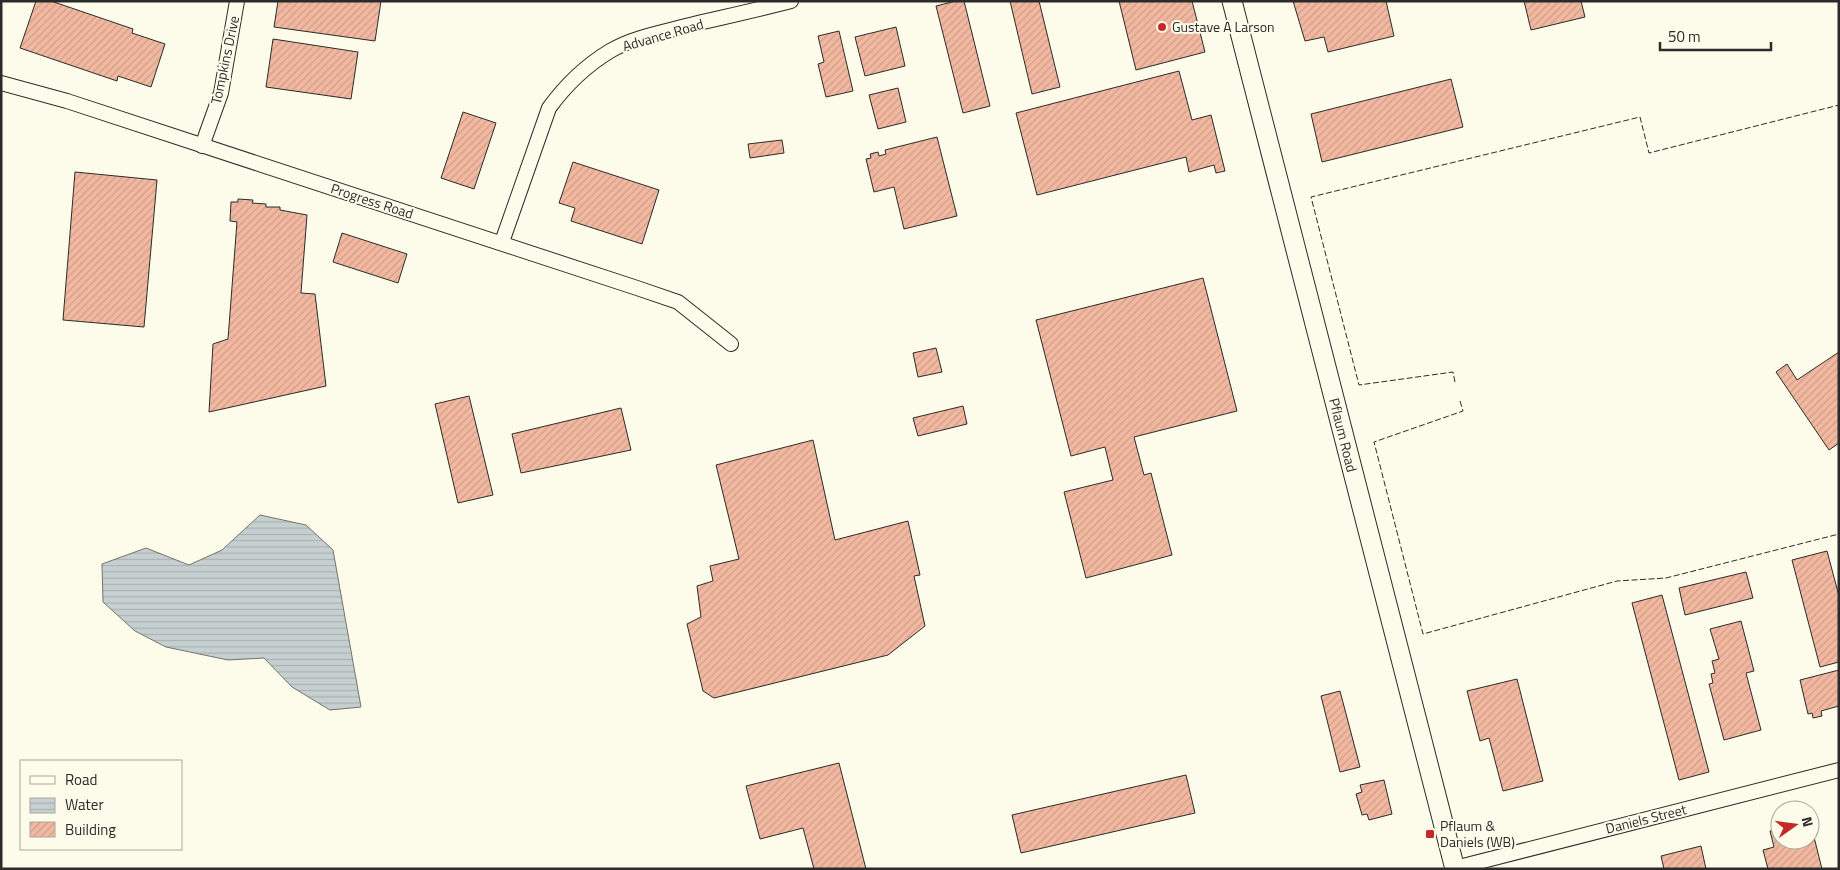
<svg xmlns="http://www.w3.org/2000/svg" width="1840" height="870" font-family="'Titillium Web',sans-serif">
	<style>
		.water { fill: url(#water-rules); stroke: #74746e }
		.building { fill: url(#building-hatch); stroke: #2b2b2b }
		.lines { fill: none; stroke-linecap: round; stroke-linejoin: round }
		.street-casing { stroke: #2b2b2b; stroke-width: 16 }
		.secondary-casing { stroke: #2b2b2b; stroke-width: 21 }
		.street { stroke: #fdfbea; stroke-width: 14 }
		.secondary { stroke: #fdfbea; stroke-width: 19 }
		.fence { stroke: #2b2b2b; stroke-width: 1; stroke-dasharray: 6 2.5; stroke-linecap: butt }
		.poi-dot { fill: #c62828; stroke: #fdfbea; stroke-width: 2 }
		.labels { text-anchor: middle; stroke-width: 4; stroke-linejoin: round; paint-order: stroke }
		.poi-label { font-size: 14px; fill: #2b2b2b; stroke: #fdfbea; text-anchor: start }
		.street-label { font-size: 14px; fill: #2b2b2b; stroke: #fdfbea }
	</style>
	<defs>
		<pattern id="water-rules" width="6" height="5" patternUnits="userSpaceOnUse" patternTransform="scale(1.25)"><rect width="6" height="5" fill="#c7d0d0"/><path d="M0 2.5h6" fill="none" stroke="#abb3b3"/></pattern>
		<pattern id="building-hatch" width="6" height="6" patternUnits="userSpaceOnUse" patternTransform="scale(1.25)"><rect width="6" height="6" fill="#f2b8a0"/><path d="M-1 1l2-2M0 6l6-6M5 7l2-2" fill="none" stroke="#d09e8a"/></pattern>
	</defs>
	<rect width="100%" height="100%" fill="#fdfbea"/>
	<path class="water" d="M260 515 306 525 333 550 361 707 330 710 292 687 264 658 228 660 166 647 135 631 103 602 102 564 146 548 189 565 222 550Z"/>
	<g class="building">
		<path d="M36 1H51L133 29 132 33 165 44 151 87 118 76 117 81 20 48Z"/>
		<path d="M278 1H381L375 41 274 27Z"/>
		<path d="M956 1H964L990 106 963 113 936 6Z"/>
		<path d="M1010 1H1039L1060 87 1032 94Z"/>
		<path d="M1119 1H1192L1205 52 1136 70Z"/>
		<path d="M1293 1H1386L1394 36 1328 52 1324 37 1305 41Z"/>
		<path d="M1524 1H1581L1585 17 1531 30Z"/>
		<path d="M896 27 905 66 865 76 855 37Z"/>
		<path d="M839 31 853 91 826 97 818 64 824 62 818 36Z"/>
		<path d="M273 39 358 52 351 99 266 87Z"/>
		<path d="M1179 71 1192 120 1211 115 1225 171 1216 173 1214 165 1189 172 1186 157 1037 195 1016 113Z"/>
		<path d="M1451 79 1463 127 1322 162 1311 114Z"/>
		<path d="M898 88 906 122 878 129 869 95Z"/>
		<path d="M463 112 496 123 474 189 441 178Z"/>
		<path d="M937 137 957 216 904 229 894 187 874 192 866 159 871 158 870 154 878 152 879 156 886 154 885 150Z"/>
		<path d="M782 140 784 153 750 158 748 144Z"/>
		<path d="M573 162 659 190 642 244 571 221 575 208 559 203Z"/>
		<path d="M75 172 157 180 144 327 63 320Z"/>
		<path d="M238 199 253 200 252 203 266 204V207H280V210L307 215 301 293 315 294 326 386 209 412 213 344 228 339 237 222 230 221 231 202H238Z"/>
		<path d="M342 233 407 254 398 283 333 262Z"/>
		<path d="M1203 278 1237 411 1134 437 1144 475 1151 473 1172 555 1086 578 1064 492 1113 480 1105 447 1071 456 1036 320Z"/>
		<path d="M936 348 942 372 918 377 913 353Z"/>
		<path d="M1839 352V443L1829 450 1776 372 1787 364 1797 380Z"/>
		<path d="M469 396 493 495 458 503 435 404Z"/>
		<path d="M963 406 967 424 918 436 913 418Z"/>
		<path d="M621 408 631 450 521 473 512 434Z"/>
		<path d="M813 440 835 540 908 521 920 575 914 576 925 626 888 655 714 698 703 691 687 624 701 617 697 586 713 581 710 566 739 559 716 465Z"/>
		<path d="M1827 551 1839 596V662L1820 667 1792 560Z"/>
		<path d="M1746 572 1753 598 1685 615 1679 588Z"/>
		<path d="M1662 595 1709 772 1679 780 1632 603Z"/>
		<path d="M1741 621 1754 671 1746 673 1761 730 1724 740 1709 684 1713 683 1711 674 1715 673 1712 661 1719 659 1710 629Z"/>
		<path d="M1839 670V706L1821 711 1822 716 1813 718 1812 713 1808 714 1800 680Z"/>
		<path d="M1517 679 1543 781 1503 791 1489 738 1480 741 1467 691Z"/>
		<path d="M1340 691 1360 767 1340 772 1321 696Z"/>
		<path d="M839 763 866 869H814L803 828 760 839 746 786Z"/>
		<path d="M1186 775 1195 813 1021 853 1012 815Z"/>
		<path d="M1384 780 1392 814 1369 820 1367 814 1362 815 1356 794 1362 792 1360 785Z"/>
		<path d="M1810 821 1822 869H1768L1763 850 1774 847 1770 831 1780 829V840H1810Z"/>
		<path d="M1701 846 1706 869H1664L1661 856Z"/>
	</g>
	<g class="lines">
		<g class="street-casing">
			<g id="street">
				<path d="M1 83 67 101 637 288 678 302 731 344"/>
				<path d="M202 146 221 93 237 1"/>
				<path d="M502 242 549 108C565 86 587 65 610 51 634 37 664 32 690 25 724 17 757 10 791 1"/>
				<path d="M1455 868 1839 770"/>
			</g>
		</g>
		<g class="secondary-casing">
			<path id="secondary" d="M1232 1 1455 869"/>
		</g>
		<use href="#street" class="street"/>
		<use href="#secondary" class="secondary"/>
		<g class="fence">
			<path d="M1455 382 1453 372 1359 385 1311 197 1640 117 1649 153 1839 105"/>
			<path d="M1460 401 1463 411 1374 442 1423 634 1617 581 1666 578 1839 534"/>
		</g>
	</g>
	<g class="poi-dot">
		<circle cx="1162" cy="27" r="5"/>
		<rect x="1425" y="829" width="10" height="10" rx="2.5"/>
	</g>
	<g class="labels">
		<g class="poi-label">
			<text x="1172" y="32">Gustave A Larson</text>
			<text x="1440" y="831">Pflaum &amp;<tspan x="1440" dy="16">Daniels (WB)</tspan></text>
		</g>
		<g class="street-label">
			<text transform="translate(663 35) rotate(-16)" y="5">Advance Road</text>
			<text transform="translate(225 60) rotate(-78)" y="5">Tompkins Drive</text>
			<text transform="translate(372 201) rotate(18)" y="5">Progress Road</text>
			<text transform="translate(1343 435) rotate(76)" y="5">Pflaum Road</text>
			<text transform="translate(1646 819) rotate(-14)" y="5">Daniels Street</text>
		</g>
	</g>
	<rect width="1840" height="870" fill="none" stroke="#2b2b2b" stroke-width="5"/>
	<rect x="20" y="760" width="162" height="90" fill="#fdfbea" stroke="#a9a89e"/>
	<rect x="30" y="776" width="25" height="8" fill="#fdfbea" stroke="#a9a89e"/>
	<text x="65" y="785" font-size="15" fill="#2b2b2b">Road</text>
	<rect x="30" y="798" width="25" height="15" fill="url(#water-rules)" stroke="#a9a89e"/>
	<text x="65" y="810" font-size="15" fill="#2b2b2b">Water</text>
	<rect x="30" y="822" width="25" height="15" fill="url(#building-hatch)" stroke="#a9a89e"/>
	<text x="65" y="835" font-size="15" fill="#2b2b2b">Building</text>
	<g transform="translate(1795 825) rotate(76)"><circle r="24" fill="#fdfbea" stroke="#a9a89e"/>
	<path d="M0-4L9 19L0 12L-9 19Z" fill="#c62828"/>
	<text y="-8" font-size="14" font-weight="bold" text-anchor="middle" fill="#2b2b2b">N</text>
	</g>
	<path d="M1660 42v8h111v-8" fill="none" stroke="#2b2b2b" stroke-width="2.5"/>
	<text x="1668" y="42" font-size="15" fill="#2b2b2b" stroke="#fdfbea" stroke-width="4" paint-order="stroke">50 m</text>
</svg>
